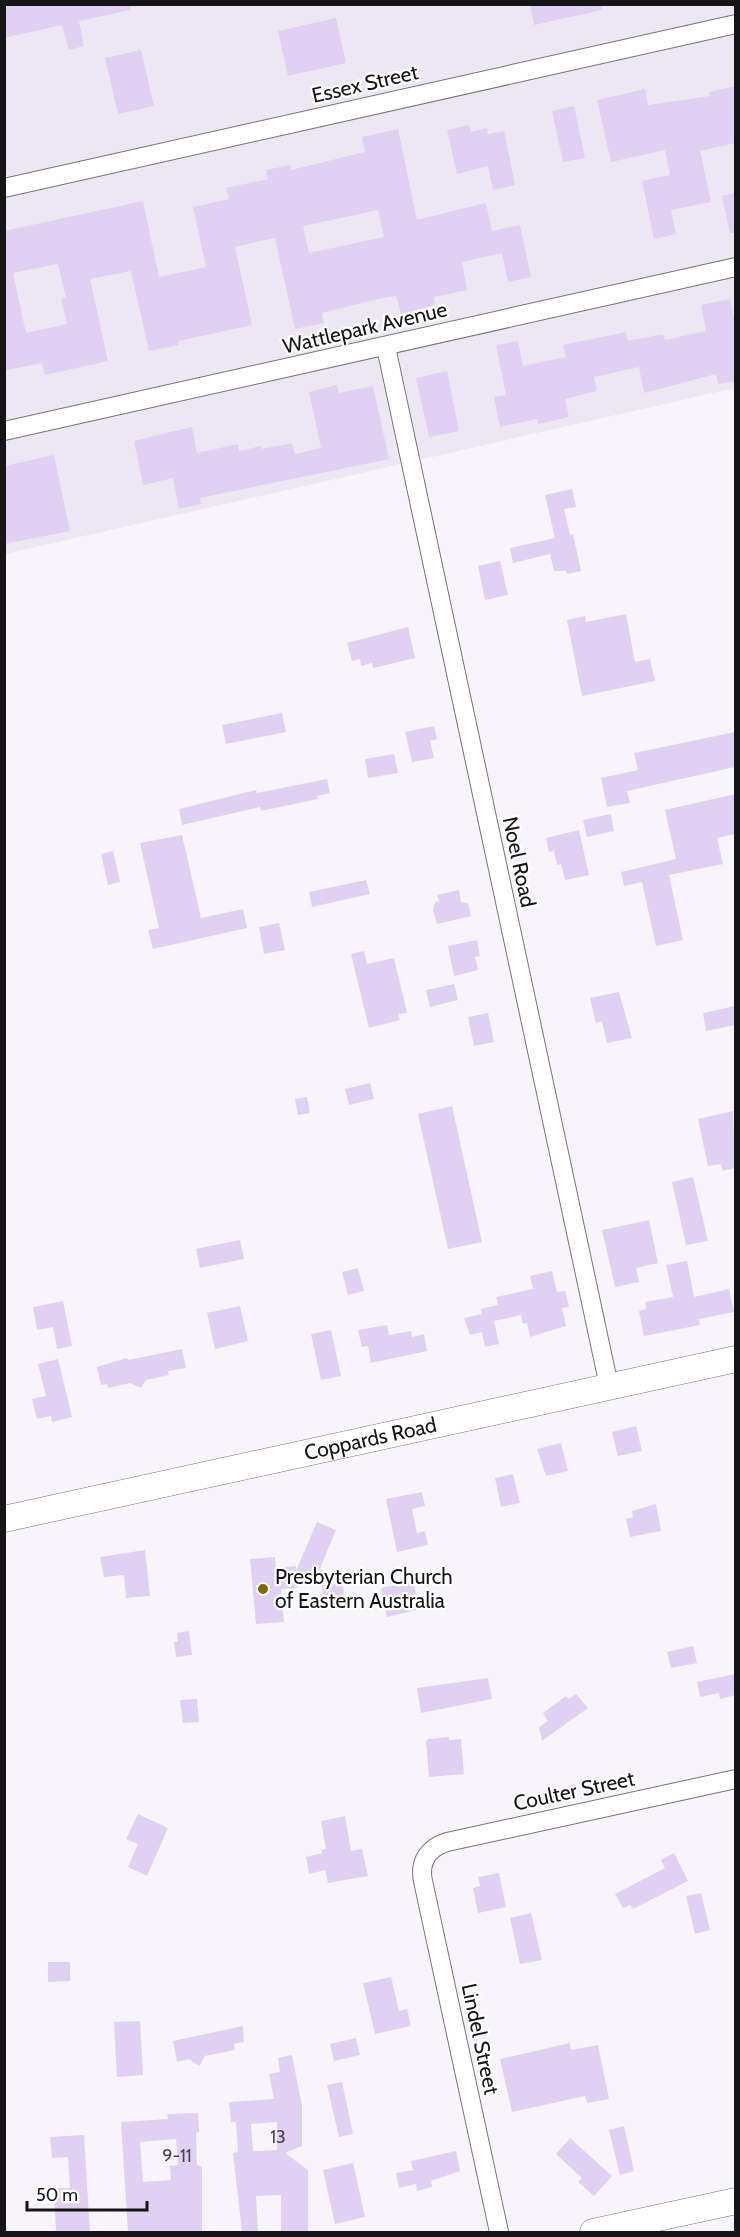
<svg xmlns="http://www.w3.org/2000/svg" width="740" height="2237" font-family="Cabin,sans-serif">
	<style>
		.built { fill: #ede7f3 }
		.building { fill: #e0d1f3; fill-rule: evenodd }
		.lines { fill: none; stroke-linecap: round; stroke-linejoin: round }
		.street-casing { stroke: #767479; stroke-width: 20 }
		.secondary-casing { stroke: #767479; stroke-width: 27 }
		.street { stroke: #fff; stroke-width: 18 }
		.secondary { stroke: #fff; stroke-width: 26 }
		.poi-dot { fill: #836800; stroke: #fff; stroke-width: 2 }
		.labels { text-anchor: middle; stroke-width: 4.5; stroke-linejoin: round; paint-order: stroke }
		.number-label { font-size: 18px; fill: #48434d }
		.street-label { font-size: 21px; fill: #151416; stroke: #fff }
		.poi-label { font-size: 21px; fill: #151416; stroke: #fff; text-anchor: start }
	</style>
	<rect width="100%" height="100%" fill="#f7f5fb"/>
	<path class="built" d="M4 5H735V388L5 554Z"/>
	<g class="building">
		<path d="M4 4H130V10L79 21 84 46 69 50 62 25 4 38Z"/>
		<path d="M530 4H601L602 10 534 25Z"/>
		<path d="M336 18 346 63 288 76 278 31Z"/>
		<path d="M141 50 154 106 118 114 105 58Z"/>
		<path d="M735 86V143L700 151 711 202 671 210 676 234 654 239 642 181 670 175 665 150 611 162 597 100 645 89 648 105 710 96 709 92Z"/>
		<path d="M574 106 585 158 563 162 552 111Z"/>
		<path d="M469 125 471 132 487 128 488 134 504 131 515 185 493 190 488 166 457 174 447 130Z"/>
		<path d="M398 129 417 220 486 203 492 231 520 225 531 277 508 282 502 253 462 262 467 290 434 297 435 305 401 314 396 296 378 299 322 313 324 323 295 329 275 238 235 247 252 325 179 341V345L149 351 131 271 90 279 108 361 45 375 42 363 4 371V231L143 201 159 277 206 267 193 207 229 199 226 188 268 179 266 170 290 165 291 170 365 152 362 137ZM378 210 384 237 309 253 303 226ZM58 264 66 298H61L67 324 26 333 13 273Z"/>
		<path d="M735 193V233H730L722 196Z"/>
		<path d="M730 299 735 323V381L718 384 716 374 644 393 639 367 594 377 597 391 565 399 569 417 538 424 537 419 500 427 494 397 506 395 496 345 518 341 523 366 566 357 563 345 626 332 628 341 663 334 665 340 706 331 701 305Z"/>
		<path d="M447 371 459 431 429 437 416 378Z"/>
		<path d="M337 385 339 393 373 386 389 459 200 498 201 504 179 509 173 478 143 485 134 441 170 432 192 427 197 453 238 444 239 451 261 446 262 449 292 443 295 454 321 448 309 392Z"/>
		<path d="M54 455 70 531 4 544V466Z"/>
		<path d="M572 489 576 507 564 509 570 535 573 534 581 571 567 574 566 571H554L550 554 513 563 510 548 555 538 545 495Z"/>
		<path d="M500 561 508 595 485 600 478 566Z"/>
		<path d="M626 614 635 662 650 659 655 681 582 696 567 620 585 616 586 622Z"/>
		<path d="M408 627 415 658 373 668 372 663 361 666 360 659 352 661 347 643Z"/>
		<path d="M282 713 286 732 226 744 222 725Z"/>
		<path d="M434 726 437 739 430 741 434 758 412 762 405 732Z"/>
		<path d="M735 732V767L627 791 630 803 607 807 601 778 638 770 634 753Z"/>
		<path d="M394 754 398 773 368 778 365 759Z"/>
		<path d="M327 779 330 793 317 796 318 799 261 811 260 807 182 825 179 809 256 790 257 793Z"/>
		<path d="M735 794V834L717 838 723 864 669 875 683 940 656 946 642 882 624 886 621 872 676 859 665 810Z"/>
		<path d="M611 814 614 831 587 837 583 820Z"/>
		<path d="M579 830 589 875 565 880 561 864 557 865 554 851 549 852 546 838Z"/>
		<path d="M182 835 201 918 243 909 247 928 153 949 148 930 159 928 140 843Z"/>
		<path d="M113 851 120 882 108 885 101 854Z"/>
		<path d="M366 880 370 894 312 907 309 892Z"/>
		<path d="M459 890 461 902 468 903 471 916 437 924 433 910 435 902 439 901 437 895Z"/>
		<path d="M279 923 285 950 264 954 259 927Z"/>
		<path d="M477 940 480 956 475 957 478 970 454 976 448 946Z"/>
		<path d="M364 951 367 964 394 958 407 1013 398 1014 400 1020 369 1028 351 954Z"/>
		<path d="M454 984 458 1000 430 1007 426 990Z"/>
		<path d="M619 992 632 1038 607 1043 602 1021 596 1023 590 998Z"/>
		<path d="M735 1006V1025L706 1031 703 1013Z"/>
		<path d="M488 1013 494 1042 474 1046 468 1017Z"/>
		<path d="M370 1083 374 1099 349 1105 345 1089Z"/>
		<path d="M307 1097 310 1113 298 1115 295 1099Z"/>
		<path d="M452 1106 482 1242 448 1249 418 1114Z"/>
		<path d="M733 1111 735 1168 723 1171 721 1164 708 1166 698 1119Z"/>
		<path d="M693 1177 708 1241 686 1245 672 1182Z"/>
		<path d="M649 1220 658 1263 636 1268 639 1282 615 1287 602 1230Z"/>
		<path d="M240 1240 244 1259 200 1268 196 1249Z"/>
		<path d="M687 1261 694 1297 729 1289 734 1312 699 1319 700 1325 644 1336 639 1311 646 1309 645 1302 673 1297 666 1265Z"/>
		<path d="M358 1268 364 1291 348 1295 342 1272Z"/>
		<path d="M552 1271 557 1292 565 1291 569 1307 562 1308 566 1326 530 1337 527 1323 523 1324 521 1315 494 1321 499 1344 485 1347 482 1332 470 1335 464 1318 482 1314 481 1309 498 1305 496 1297 533 1289 530 1276Z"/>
		<path d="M63 1301 72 1346 57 1349 53 1327 37 1330 33 1307Z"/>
		<path d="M240 1306 248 1341 215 1349 207 1313Z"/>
		<path d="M387 1325 389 1335 411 1331 412 1337 424 1334 427 1351 371 1363 368 1346 362 1347 358 1330Z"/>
		<path d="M331 1330 341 1376 321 1380 311 1334Z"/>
		<path d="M182 1349 186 1368 168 1371 169 1375 146 1380 141 1388 130 1383 108 1388 107 1384 101 1385 97 1367 127 1358 128 1360Z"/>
		<path d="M58 1359 72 1417 52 1422 51 1416 37 1419 32 1399 46 1396 38 1364Z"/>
		<path d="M636 1426 642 1451 618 1456 612 1432Z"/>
		<path d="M561 1443 568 1471 546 1476 537 1449Z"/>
		<path d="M513 1474 520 1503 501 1507 495 1478Z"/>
		<path d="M422 1492 425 1506 412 1509 417 1533 425 1531 428 1545 397 1552 386 1499Z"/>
		<path d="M656 1504 661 1531 630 1537 626 1519 633 1517 632 1511Z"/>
		<path d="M317 1522 336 1530 316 1578 296 1571Z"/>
		<path d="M145 1550 150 1596 126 1598 124 1575 104 1577 100 1557Z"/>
		<path d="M275 1557 276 1568 296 1566 297 1588 281 1589 284 1622 256 1624 250 1559Z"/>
		<path d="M413 1581 420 1609 387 1617 381 1588Z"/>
		<path d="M343 1583 344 1598 323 1600 322 1585Z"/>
		<path d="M189 1631 192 1655 176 1657 174 1642H178L177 1633Z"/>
		<path d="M693 1646 697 1663 671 1668 667 1652Z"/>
		<path d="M735 1674V1695L720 1699 719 1693 700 1697 697 1682Z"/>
		<path d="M488 1678 492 1699 421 1713 417 1688Z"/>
		<path d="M576 1694 588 1708 542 1741 539 1727 548 1721 543 1713 566 1696 569 1699Z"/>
		<path d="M197 1699 199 1722 183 1723 180 1700Z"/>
		<path d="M449 1737V1740L461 1739 464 1774 429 1777 426 1742 428 1739Z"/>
		<path d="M138 1814 168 1828 147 1876 128 1867 138 1844 126 1839Z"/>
		<path d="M345 1816 351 1851 362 1849 368 1876 328 1883 325 1870 309 1874 306 1857 322 1853 321 1850 326 1849 321 1821Z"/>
		<path d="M674 1853 688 1881 633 1909 630 1905 623 1908 615 1894 665 1868 661 1860Z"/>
		<path d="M499 1873 506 1907 478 1913 473 1888 480 1886 478 1877Z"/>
		<path d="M701 1893 710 1930 695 1934 686 1896Z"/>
		<path d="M531 1913 542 1960 520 1964 510 1918Z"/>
		<path d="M48 1962H70V1981L48 1982Z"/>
		<path d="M391 1977 399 2011 407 2009 411 2026 375 2034 363 1983Z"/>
		<path d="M140 2021 143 2075 117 2077 114 2022Z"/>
		<path d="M243 2026 244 2042 234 2044 235 2050 205 2056 199 2066 189 2059 177 2062 173 2041Z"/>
		<path d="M356 2038 360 2055 334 2061 330 2044Z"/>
		<path d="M570 2043 571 2050 598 2045 609 2099 587 2103 585 2096 512 2112 500 2059Z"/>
		<path d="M292 2055 302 2106V2146L285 2153 308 2170V2232H281V2195L256 2196 258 2232H242L233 2153 238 2152 236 2122H231L229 2102 274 2099 269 2074 280 2072 278 2058ZM277 2122V2150L253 2151 251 2124Z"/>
		<path d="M342 2082 353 2134 339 2137 327 2085Z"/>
		<path d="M198 2113 199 2132 196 2133 197 2165 202 2167V2231L128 2232 121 2122 168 2119 167 2114ZM176 2139 178 2165 170 2166 171 2180 143 2182 140 2142Z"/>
		<path d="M624 2126 634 2171 620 2175 609 2130Z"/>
		<path d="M84 2135 90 2232H56L54 2188H70L68 2157 52 2158 50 2137Z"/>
		<path d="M570 2138 612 2176 594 2196 578 2182 582 2178 556 2154Z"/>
		<path d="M456 2151 460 2171 431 2181 432 2187 417 2191 416 2184 399 2188 396 2173 413 2170 411 2161Z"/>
		<path d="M353 2163 365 2217 335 2224 323 2170Z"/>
	</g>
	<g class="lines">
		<g class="street-casing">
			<g id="street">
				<path d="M4 188 736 24"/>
				<path d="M386 347 609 1386"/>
				<path d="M4 431 736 267"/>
				<path d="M499 2232 423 1881C419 1862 428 1848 447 1842L736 1779"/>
			</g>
		</g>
		<g class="secondary-casing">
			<g id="secondary">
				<path id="s1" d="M4 1519 736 1359"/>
				<path d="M593 2232 736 2201"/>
			</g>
		</g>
		<use href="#street" class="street"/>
		<use href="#secondary" class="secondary"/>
	</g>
	<circle class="poi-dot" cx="263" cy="1589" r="6"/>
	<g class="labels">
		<g class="number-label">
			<text x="278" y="2143">13</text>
			<text x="177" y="2162">9-11</text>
		</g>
		<g class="street-label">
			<text transform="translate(365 84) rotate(-13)" y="7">Essex Street</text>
			<text transform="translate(365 328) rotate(-13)" y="7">Wattlepark Avenue</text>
			<text transform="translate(519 862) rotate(78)" y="7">Noel Road</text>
			<text dy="7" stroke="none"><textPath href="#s1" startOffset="375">Coppards Road</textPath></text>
			<text transform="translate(574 1791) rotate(-12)" y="7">Coulter Street</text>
			<text transform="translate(480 2039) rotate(78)" y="7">Lindel Street</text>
		</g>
		<g class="poi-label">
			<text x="275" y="1584">Presbyterian Church<tspan x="275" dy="24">of Eastern Australia</tspan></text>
		</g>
	</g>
	<rect width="740" height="2237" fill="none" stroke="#151416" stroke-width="12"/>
	<path d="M27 2201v9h120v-9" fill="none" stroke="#151416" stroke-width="3"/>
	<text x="36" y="2201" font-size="18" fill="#151416" stroke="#ffffff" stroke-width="4.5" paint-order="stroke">50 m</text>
</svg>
